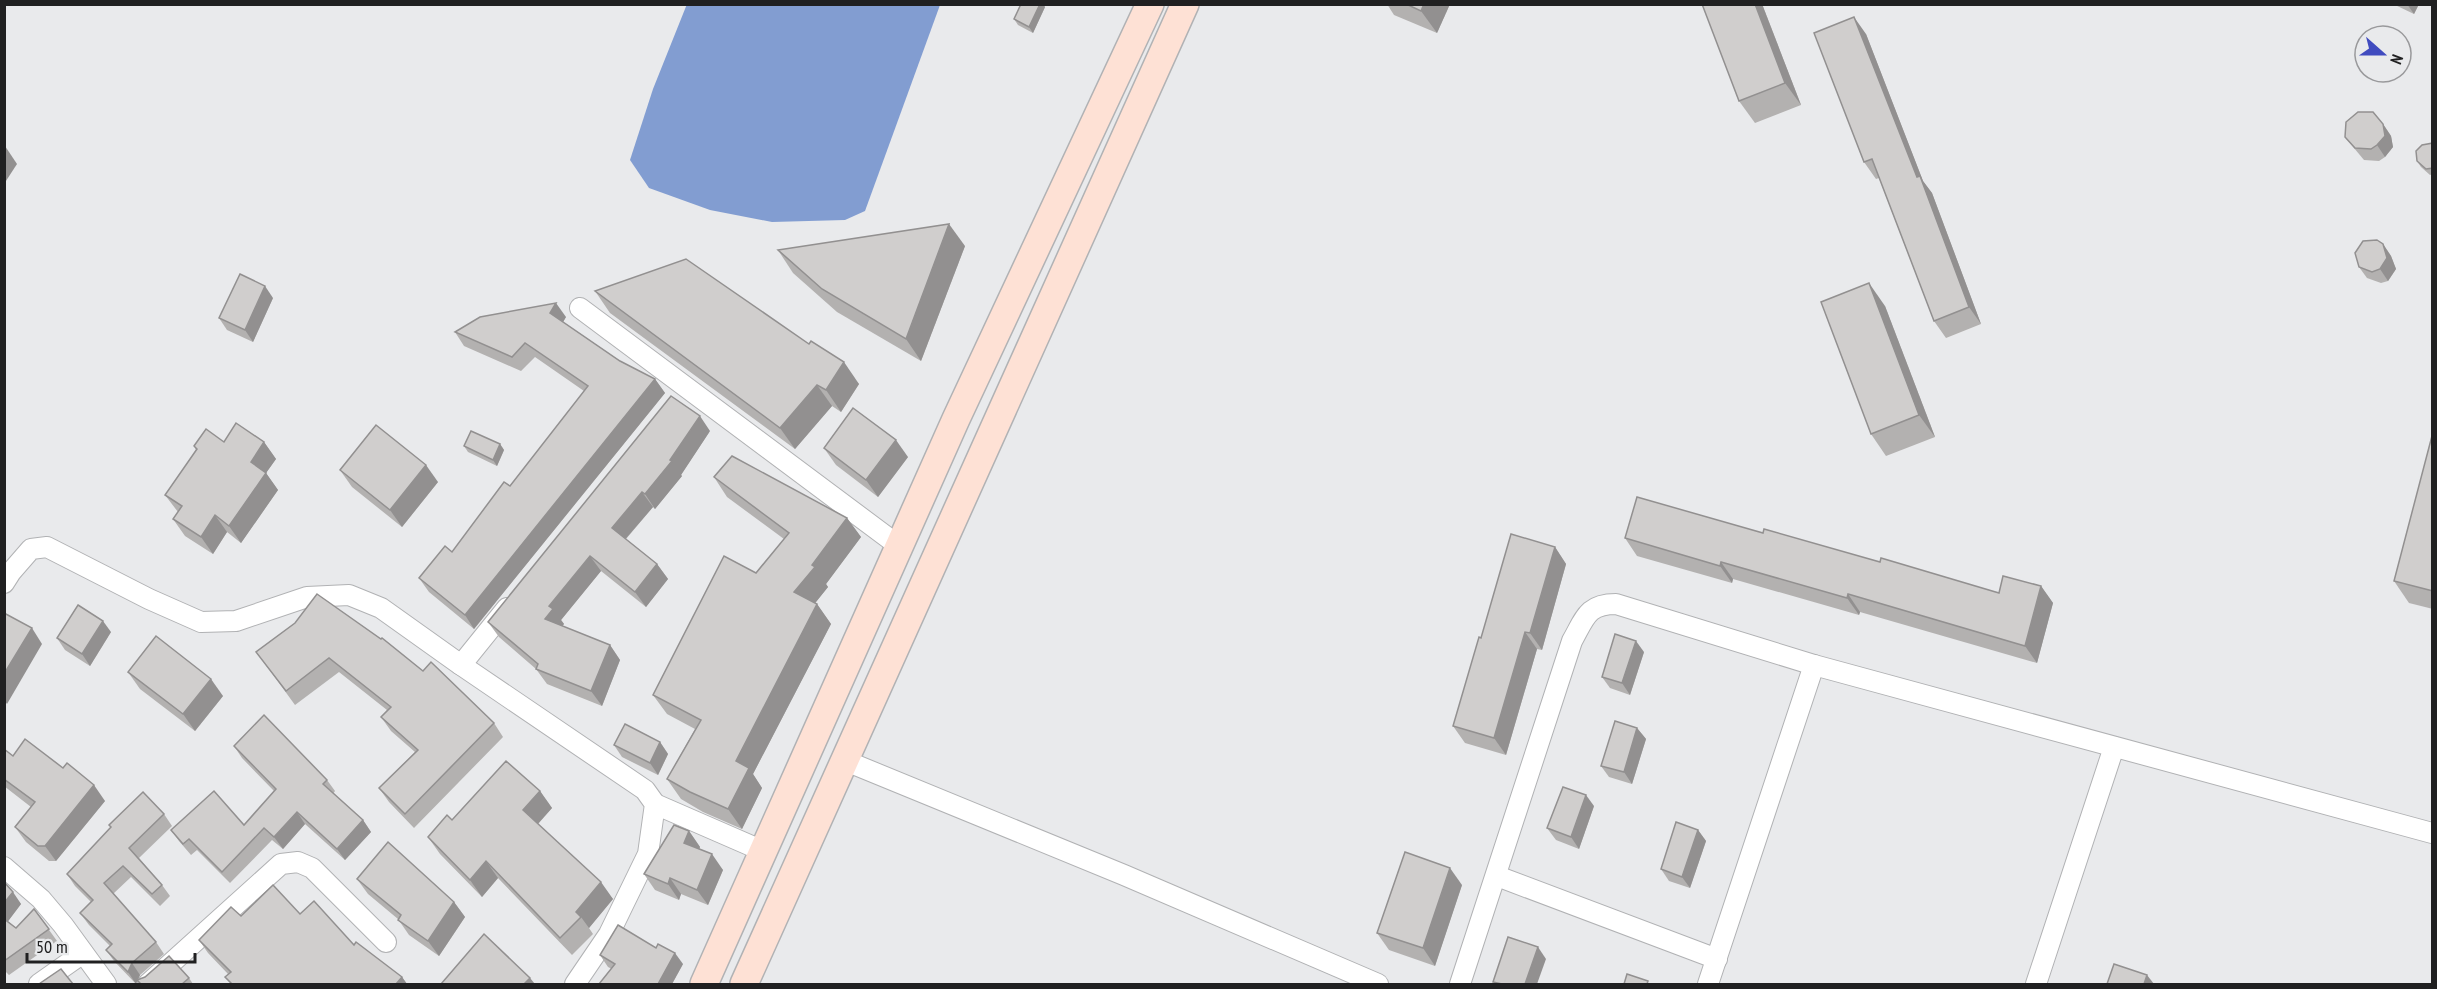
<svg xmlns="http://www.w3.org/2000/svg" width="2437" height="989" font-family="'PT Sans Narrow',sans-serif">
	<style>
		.water { fill: #829dd1 }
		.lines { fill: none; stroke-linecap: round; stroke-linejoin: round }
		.minor-casing { stroke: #b1b2b4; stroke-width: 22 }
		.secondary-casing { stroke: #b1b2b4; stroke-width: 30 }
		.minor { stroke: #fff; stroke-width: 20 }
		.secondary { stroke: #fee1d5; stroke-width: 27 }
		.wall { fill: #b3b1b0 }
		.shaded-wall { fill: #929090 }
		.building { fill: #d0cecd; stroke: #929090; stroke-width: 1.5 }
	</style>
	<rect width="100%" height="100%" fill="#e9eaec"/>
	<path class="water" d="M687 4 940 5 865 211 845 220 772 222 710 210 649 188 630 160 653 89Z"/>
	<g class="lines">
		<g class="minor-casing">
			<g id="minor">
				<path d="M580 308 899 546"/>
				<path d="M4 583 11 572 31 549 47 547 149 599 201 622 236 621 307 597 349 595 381 608 461 665 645 790 655 804 648 854 609 934 575 984"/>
				<path d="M461 665 507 608"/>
				<path d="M846 761 1124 875 1378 984"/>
				<path d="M655 804 763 851"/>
				<path d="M4 867 41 899 63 925 106 984"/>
				<path d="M1497 876 1717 959"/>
				<path d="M39 984 83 953"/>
				<path d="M148 984 281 864 298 862 312 868 386 942"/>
				<path d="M1460 984 1572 641C1585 618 1587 604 1616 604L1814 665 2432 833"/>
				<path d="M1708 984 1814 665"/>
				<path d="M2036 984 2114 747"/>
			</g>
		</g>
		<g class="secondary-casing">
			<g id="secondary">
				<path d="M704 984 956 419 1150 4"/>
				<path d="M744 984 1185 4"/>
			</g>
		</g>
		<use href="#minor" class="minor"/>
		<use href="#secondary" class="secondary"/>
	</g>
	<g class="wall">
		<path d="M1021 4H1043L1045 7 1033 33 1018 25 1014 19Z"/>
		<path d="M1387 4H1450L1437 33 1394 15Z"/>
		<path d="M1762 4 1801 105 1755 123 1739 101Z"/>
		<path d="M2393 4H2419L2414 14Z"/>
		<path d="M1866 34 1923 181 1932 193 1981 324 1946 338 1934 321 1879 178 1876 179 1864 162Z"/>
		<path d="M2383 124 2391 136 2393 147 2385 157 2379 161 2364 160 2354 148 2345 137Z"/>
		<path d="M2433 143V174L2430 175 2421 167 2417 161Z"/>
		<path d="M2383 244 2391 256 2396 269 2388 281 2381 283 2367 278 2359 267Z"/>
		<path d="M965 246 921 361 837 312 793 273 778 250Z"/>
		<path d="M595 291 809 344 859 384 841 412 832 406 795 449 610 313Z"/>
		<path d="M273 298 253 342 227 330 219 318Z"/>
		<path d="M1885 306 1935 437 1886 456 1871 434Z"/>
		<path d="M566 317 563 322 620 361 655 379 665 393 474 629 429 592 419 578 452 552 510 486 584 391 535 357 521 371 464 346 455 332Z"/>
		<path d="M710 431 681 475 682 476 655 509 653 507 626 539 657 564 668 579 646 607 601 571 561 620 564 624 562 626 610 645 620 660 602 706 547 684 536 669 499 637 488 622Z"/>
		<path d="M2433 432V609L2409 603 2394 581Z"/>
		<path d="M224 442H264L276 459 266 473 278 490 241 543 227 532 213 554 185 536 173 519 178 512 165 495 196 450 194 446Z"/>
		<path d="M500 444 504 450 497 466 468 452 464 446Z"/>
		<path d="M824 448 908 457 878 497 836 465Z"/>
		<path d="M340 470 438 482 402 527 352 487Z"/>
		<path d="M714 477 847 518 861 537 826 584 828 587 815 603 817 604 831 624 753 774 762 788 742 829 703 812 681 799 667 779 695 729 667 714 653 695 784 539 727 497Z"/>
		<path d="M1763 533 1999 593 2041 586 2053 603 2037 663 1860 612 1859 615 1733 579 1732 583 1637 556 1625 538Z"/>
		<path d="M1555 547 1566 564 1542 650 1537 649 1506 755 1465 743 1453 726 1481 638Z"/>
		<path d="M295 623 423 671 494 723 503 737 414 828 389 802 379 788 415 752 391 731 381 717 387 710 339 672 295 705 266 665Z"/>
		<path d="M111 632 90 666 65 650 57 638Z"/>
		<path d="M1644 652 1630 695 1610 688 1602 677Z"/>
		<path d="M128 672 223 696 195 731 140 689Z"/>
		<path d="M1637 728 1646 739 1632 784 1609 777 1601 766Z"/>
		<path d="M660 742 668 754 658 775 622 757 614 745Z"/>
		<path d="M234 746 327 780 335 791 333 794 363 820 371 832 345 860 305 824 283 849 272 840 230 883 197 850 191 855 179 841 171 830 244 825 274 791 242 758Z"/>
		<path d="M4 749 13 756 105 801 56 861H49L26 842 15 827 31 807 4 786Z"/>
		<path d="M540 791 552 808 538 824 613 899 589 928 593 934 572 955 498 878 482 897 440 854 428 837 452 820Z"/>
		<path d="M1594 806 1579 849 1556 840 1547 828Z"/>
		<path d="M164 814 172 826 139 858 162 885 170 896 160 906 131 877 113 894 156 942 164 954 140 975 138 980 189 978 193 984H140L137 981 136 984 114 961 106 950 110 946 89 925 80 913 91 902 75 886 67 874 111 828 109 825Z"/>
		<path d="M1698 830 1706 841 1690 888 1669 881 1661 869Z"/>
		<path d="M689 831 700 847 699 849 723 870 708 905 681 894 679 900 655 890 644 874Z"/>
		<path d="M357 879 454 902 465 917 439 956 409 935 398 919 368 894Z"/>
		<path d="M4 882 21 904 8 921 16 928 34 909 57 941 9 975 4 970Z"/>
		<path d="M1462 885 1435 966 1389 950 1377 933Z"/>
		<path d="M300 914 354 945 402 977 407 984H231L225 977 228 974 208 953 199 940 241 916Z"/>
		<path d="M600 955 683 964 672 984H599L612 969 608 967Z"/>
	</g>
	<g class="shaded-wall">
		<path d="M1040 4H1043L1045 7 1033 33 1029 27Z"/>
		<path d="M1424 4H1450L1437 33 1421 11Z"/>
		<path d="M1755 4H1762L1801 105 1785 83Z"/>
		<path d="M2407 4H2419L2414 14Z"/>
		<path d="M1854 17 1866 34 1923 181 1932 193 1981 324 1969 307 1917 177Z"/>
		<path d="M2383 124 2391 136 2393 147 2385 157 2377 145Z"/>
		<path d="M5 146 17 164 4 184V147Z"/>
		<path d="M949 224 965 246 921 361 906 339Z"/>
		<path d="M2383 244 2391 256 2396 269 2388 281 2380 269Z"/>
		<path d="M1869 283 1885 306 1935 437 1919 415Z"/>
		<path d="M265 286 273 298 253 342 245 330Z"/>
		<path d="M556 303 566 317 560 327 550 313Z"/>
		<path d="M844 362 859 384 841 412 826 390Z"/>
		<path d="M655 379 665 393 474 629 465 615Z"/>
		<path d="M817 385 832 406 795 449 780 428Z"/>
		<path d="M700 416 710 431 681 475 682 476 655 509 645 494 670 460Z"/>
		<path d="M896 440 908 457 878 497 866 480Z"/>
		<path d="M264 442 276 459 266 473 278 490 241 543 229 526 251 462Z"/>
		<path d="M500 444 504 450 497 466 493 460Z"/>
		<path d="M426 465 438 482 402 527 390 510Z"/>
		<path d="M642 492 653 507 622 543 612 528Z"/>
		<path d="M215 515 227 532 213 554 201 537Z"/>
		<path d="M847 518 861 537 826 584 828 587 808 612 794 592 812 565Z"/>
		<path d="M1555 547 1566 564 1542 650 1530 633Z"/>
		<path d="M590 556 601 571 561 620 564 624 555 634 545 619 549 606Z"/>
		<path d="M1721 562 1733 579 1732 583 1720 566Z"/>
		<path d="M657 564 668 579 646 607 635 592Z"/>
		<path d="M2041 586 2053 603 2037 663 2025 646Z"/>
		<path d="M1848 594 1860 612 1859 615 1847 598Z"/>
		<path d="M817 604 831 624 753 774 762 788 742 829 728 809 736 761Z"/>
		<path d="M103 621 111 632 90 666 82 654Z"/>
		<path d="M32 628 42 644 7 704 4 700V674Z"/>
		<path d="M1525 632 1537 649 1506 755 1494 738Z"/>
		<path d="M1636 641 1644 652 1630 695 1622 683Z"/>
		<path d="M610 645 620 660 602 706 591 691Z"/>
		<path d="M211 679 223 696 195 731 183 714Z"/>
		<path d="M1637 728 1646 739 1632 784 1624 772Z"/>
		<path d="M660 742 668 754 658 775 650 763Z"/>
		<path d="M94 785 105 801 56 861 45 846Z"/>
		<path d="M540 791 552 808 535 827 523 810Z"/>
		<path d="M1586 795 1594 806 1579 849 1571 837Z"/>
		<path d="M297 812 305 824 283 849 274 837Z"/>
		<path d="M363 820 371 832 345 860 337 849Z"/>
		<path d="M1698 830 1706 841 1690 888 1682 877Z"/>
		<path d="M689 831 700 847 695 859 684 843Z"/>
		<path d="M712 854 723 870 708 905 697 890Z"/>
		<path d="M486 861 498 878 482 897 470 880Z"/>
		<path d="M1450 868 1462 885 1435 966 1423 948Z"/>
		<path d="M670 878 681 894 679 900 668 884Z"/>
		<path d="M601 882 613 899 589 928 581 917 576 912Z"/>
		<path d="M13 892 21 904 6 924 4 922V903Z"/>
		<path d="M454 902 465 917 439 956 428 941Z"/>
		<path d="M1538 947 1546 959 1537 984H1525Z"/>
		<path d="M675 953 683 964 672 984H658Z"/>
		<path d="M132 963 140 975 136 984 128 972Z"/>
		<path d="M2147 975 2154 984H2144Z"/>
		<path d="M402 977 407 984H396Z"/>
		<path d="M530 978 535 984H524Z"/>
	</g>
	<g class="building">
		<path d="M1021 4H1040L1029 27 1014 19Z"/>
		<path d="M1406 4H1424L1421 11Z"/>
		<path d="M1702 4H1755L1785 83 1739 101Z"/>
		<path d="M1854 17 1917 177 1920 176 1969 307 1934 321 1872 159 1864 162 1814 33Z"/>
		<path d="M2358 112H2373L2383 124 2385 136 2377 145 2371 149 2355 148 2345 137 2346 122Z"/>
		<path d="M2433 143V168L2426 169 2417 161 2416 151 2422 145Z"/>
		<path d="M949 224 906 339 822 289 778 250Z"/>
		<path d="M2377 240 2383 244 2387 258 2380 269 2372 272 2359 267 2355 253 2363 241Z"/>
		<path d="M686 259 809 344 811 341 844 362 826 390 817 385 780 428 595 291Z"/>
		<path d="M240 274 265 286 245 330 219 318Z"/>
		<path d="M1869 283 1919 415 1871 434 1821 302Z"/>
		<path d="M556 303 550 313 620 361 655 379 465 615 419 578 445 546 452 552 504 482 510 486 588 386 525 343 512 357 455 332 480 317Z"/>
		<path d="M671 396 700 416 670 460 672 461 645 494 642 492 612 528 657 564 635 592 590 556 549 606 553 609 545 619 610 645 591 691 536 669 538 664 488 622Z"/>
		<path d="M853 408 896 440 866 480 824 448Z"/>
		<path d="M236 423 264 442 251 462 266 473 229 526 215 515 201 537 173 519 182 506 165 495 197 449 194 446 206 429 224 442Z"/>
		<path d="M376 425 426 465 390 510 340 470Z"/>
		<path d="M471 431 500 444 493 460 464 446Z"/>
		<path d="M2433 432V591L2394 581Z"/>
		<path d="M732 456 847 518 812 565 815 567 794 592 817 604 736 761 749 768 728 809 690 792 667 779 701 720 653 695 724 556 756 573 789 533 714 477Z"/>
		<path d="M1637 497 1763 533 1764 529 1880 562 1881 558 1999 593 2003 576 2041 586 2025 646 1848 594 1847 598 1721 562 1720 566 1625 538Z"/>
		<path d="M1511 534 1555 547 1530 633 1525 632 1494 738 1453 726 1479 637 1481 638Z"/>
		<path d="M317 594 381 639 382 638 423 671 431 662 494 723 405 814 379 788 418 750 381 717 391 707 329 658 286 691 256 652 295 623Z"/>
		<path d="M78 605 103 621 82 654 57 638Z"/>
		<path d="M4 613 32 628 4 674Z"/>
		<path d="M1615 634 1636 641 1622 683 1602 677Z"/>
		<path d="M156 636 211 679 183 714 128 672Z"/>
		<path d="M264 715 327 780 323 784 363 820 337 849 297 812 274 837 264 828 222 872 189 839 183 844 171 830 214 791 244 825 276 789 234 746Z"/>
		<path d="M1615 721 1637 728 1624 772 1601 766Z"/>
		<path d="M625 724 660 742 650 763 614 745Z"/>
		<path d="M25 739 63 768 67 763 94 785 45 846H38L15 827 35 802 4 779V749L13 756Z"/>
		<path d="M506 761 540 791 523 810 601 882 576 912 581 917 560 938 486 861 470 880 428 837 447 815 452 820Z"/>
		<path d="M1563 787 1586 795 1571 837 1547 828Z"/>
		<path d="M143 792 164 814 129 848 162 885 152 894 123 866 104 883 156 942 132 963 128 972 106 950 112 944 80 913 93 900 67 874 111 827 109 825Z"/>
		<path d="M1676 822 1698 830 1682 877 1661 869Z"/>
		<path d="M674 825 689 831 684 843 712 854 697 890 670 878 668 884 644 874Z"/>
		<path d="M388 842 454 902 428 941 398 920 401 915 357 879Z"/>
		<path d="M1405 852 1450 868 1423 948 1377 933Z"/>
		<path d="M4 882 13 892 4 903Z"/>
		<path d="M273 885 300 914 314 901 354 945 356 942 402 977 396 984H232L225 977 231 972 199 940 231 907 241 916Z"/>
		<path d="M34 909 49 929 4 961V919L16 928Z"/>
		<path d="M618 925 656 948 658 944 675 953 658 984H599L615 964 600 955Z"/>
		<path d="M484 934 530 978 524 984H441Z"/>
		<path d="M1508 937 1538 947 1525 984H1502L1493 982Z"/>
		<path d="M169 956 189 978 182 984H141L137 980 145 977Z"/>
		<path d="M2114 964 2147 975 2144 984H2107Z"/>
		<path d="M61 969 73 984H39Z"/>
		<path d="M1627 974 1648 981 1647 984H1624Z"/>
	</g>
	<rect width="2437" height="989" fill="none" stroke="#202021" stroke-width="12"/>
	<g transform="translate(2383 54) rotate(111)"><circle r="28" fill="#e9eaec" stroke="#99999b" stroke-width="1.5"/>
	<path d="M0-4.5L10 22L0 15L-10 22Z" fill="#404bbf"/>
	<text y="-9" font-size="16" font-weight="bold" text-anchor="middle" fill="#202021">N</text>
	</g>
	<path d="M27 953v9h168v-9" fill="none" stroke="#202021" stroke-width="3"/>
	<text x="36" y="953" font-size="18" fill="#202021" stroke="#e9eaec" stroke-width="4.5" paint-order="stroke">50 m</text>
</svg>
